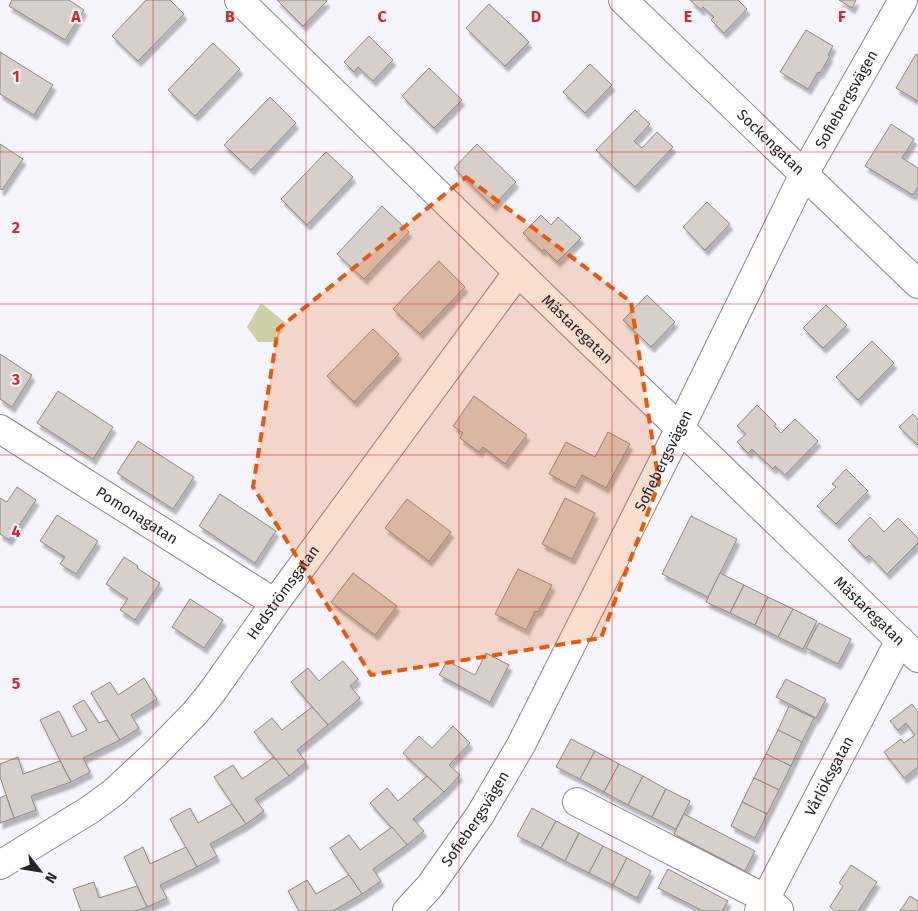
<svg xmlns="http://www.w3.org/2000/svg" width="918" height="911" font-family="'Fira Sans',sans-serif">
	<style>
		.green { fill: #ced1a5 }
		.building { fill: #d7cfca; stroke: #8f8783; filter: url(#shadow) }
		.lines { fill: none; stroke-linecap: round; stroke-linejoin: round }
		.minor-casing { stroke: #89878e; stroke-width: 30 }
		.minor { stroke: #fff; stroke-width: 28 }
		.marked { fill: #e8590c; fill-opacity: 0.2; stroke: #e8590c; stroke-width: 4; stroke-dasharray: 10 6; stroke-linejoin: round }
		.grid { fill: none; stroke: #d62828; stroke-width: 1; stroke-opacity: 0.55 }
		.labels { text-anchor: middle; stroke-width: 4.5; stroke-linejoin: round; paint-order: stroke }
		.street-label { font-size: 15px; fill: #252428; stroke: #f6f4fc }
		.grid-label { font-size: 16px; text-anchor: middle; font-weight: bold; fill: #d62828; stroke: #f6f4fc; stroke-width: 4.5; stroke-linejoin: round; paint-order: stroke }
	</style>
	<defs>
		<filter id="shadow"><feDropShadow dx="3" dy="5.5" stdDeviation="1" flood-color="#0004"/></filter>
	</defs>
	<rect width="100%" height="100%" fill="#f6f4fc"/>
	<path class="green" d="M261 303 286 323 276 342H258L247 327Z"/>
	<g class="building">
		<path d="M12 0H69L84 10 65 40 9 6Z"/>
		<path d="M146 0H170L184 14 138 61 112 36Z"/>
		<path d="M277 0H326L327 1 303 26Z"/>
		<path d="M690 0H738L747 9 724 33 711 20 714 17 703 7 701 10Z"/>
		<path d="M839 0H856L852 8Z"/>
		<path d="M489 4 529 42 505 66 466 28Z"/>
		<path d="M806 30 833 46 828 55 830 56 820 73 818 72 808 89 780 72Z"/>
		<path d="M369 36 393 60 373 81 358 67 354 72 344 62Z"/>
		<path d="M213 43 240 69 195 116 168 90Z"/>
		<path d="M0 52 53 85 34 115 0 94Z"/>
		<path d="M916 54 918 55V101L896 88Z"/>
		<path d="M590 64 612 85 585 113 563 92Z"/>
		<path d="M429 68 462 100 434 128 402 96Z"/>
		<path d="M270 97 296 123 251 170 224 145Z"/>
		<path d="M635 110 650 124 634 141 642 148 657 132 673 147 635 187 596 150Z"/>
		<path d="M891 124 914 139 902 158 918 168V187L913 195 865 166Z"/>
		<path d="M0 144 23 159 2 190 0 189Z"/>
		<path d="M477 144 516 182 493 206 454 168Z"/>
		<path d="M326 152 353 177 307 225 281 199Z"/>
		<path d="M707 202 730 224 705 250 683 227Z"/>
		<path d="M382 206 409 232 364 279 337 254Z"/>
		<path d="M541 215 551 225 558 217 581 238 557 262 544 249 542 251 523 233Z"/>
		<path d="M439 261 465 287 420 334 393 309Z"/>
		<path d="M647 295 675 322 651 347 623 320Z"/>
		<path d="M826 305 847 325 823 348 803 328Z"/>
		<path d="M373 329 399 354 354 402 327 376Z"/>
		<path d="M872 341 894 363 858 400 836 377Z"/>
		<path d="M0 354 32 375 12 407 0 399Z"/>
		<path d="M58 391 113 427 93 459 37 423Z"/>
		<path d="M474 396 527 435 505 464 483 447 479 452 460 438 463 433 453 426Z"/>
		<path d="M757 405 776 424 774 426 781 433 795 419 818 441 785 475 775 466 773 469 752 449 748 453 737 442 746 434 737 426Z"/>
		<path d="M913 414 918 419V445L899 427Z"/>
		<path d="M608 432 630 444 606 488 582 475 575 488 549 474 566 442 595 457Z"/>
		<path d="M138 441 194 477 173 509 117 473Z"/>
		<path d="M846 469 868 491 836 524 817 506 836 487 832 484Z"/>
		<path d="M17 487 36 500 9 540 0 534V498L7 502Z"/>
		<path d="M220 494 276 531 255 563 199 526Z"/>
		<path d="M565 498 595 513 572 559 542 544Z"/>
		<path d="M407 499 451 532 429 561 385 528Z"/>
		<path d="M57 515 98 541 76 574 60 564 65 557 40 541Z"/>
		<path d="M691 516 737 539 708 597 662 574Z"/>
		<path d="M870 517 884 532 898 518 918 538V543L887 574 869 555 866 558 848 540Z"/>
		<path d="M124 557 138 566 137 568 160 583 135 620 120 610 128 599 106 584Z"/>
		<path d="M518 569 552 585 538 612 535 611 526 630 495 614Z"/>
		<path d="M353 573 397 606 375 635 331 602Z"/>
		<path d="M720 573 744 585 730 613 706 602Z"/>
		<path d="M744 585 768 597 755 625 730 613Z"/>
		<path d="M768 597 793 609 778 637 755 625Z"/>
		<path d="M190 599 223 620 204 648 172 627Z"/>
		<path d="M793 609 817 621 803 649 778 637Z"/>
		<path d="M819 623 851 639 838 664 806 648Z"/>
		<path d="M486 653 509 665 490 702 439 675 447 661 475 675Z"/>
		<path d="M343 661 358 679 350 686 360 698 328 725 291 682 308 668 319 681Z"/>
		<path d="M144 678 157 699 131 715 139 728 120 740 91 693 110 682 118 695Z"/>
		<path d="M786 679 826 699 816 718 776 697Z"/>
		<path d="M84 700 99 723 107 720 120 740 83 758 90 772 71 782 40 720 59 711 72 737 87 730 73 706Z"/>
		<path d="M912 704 918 712V767L904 778 884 752 901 739 904 743 915 735 906 723 898 730 890 721Z"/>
		<path d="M789 706 814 718 802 742 778 730Z"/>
		<path d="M312 707 328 725 297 750 306 762 289 776 254 732 272 718 282 730Z"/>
		<path d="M453 726 470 743 449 765 460 775 444 792 403 753 419 736 432 748Z"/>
		<path d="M778 730 802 742 791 766 766 754Z"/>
		<path d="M571 739 595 751 580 779 556 767Z"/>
		<path d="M595 751 619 764 604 792 580 779Z"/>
		<path d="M766 754 791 766 779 790 754 778Z"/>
		<path d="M18 757 23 774 60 761 71 782 31 796 36 810 14 818 0 777V764Z"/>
		<path d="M274 757 289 776 255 799 264 811 246 824 214 777 233 765 242 779Z"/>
		<path d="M619 764 643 776 628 805 604 792Z"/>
		<path d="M427 776 444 792 413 819 424 831 407 845 370 803 387 788 398 801Z"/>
		<path d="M643 776 666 789 652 817 628 805Z"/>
		<path d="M754 778 779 790 767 814 742 802Z"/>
		<path d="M666 789 690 801 676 829 652 817Z"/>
		<path d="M6 795 14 818 0 823V798Z"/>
		<path d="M742 802 767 814 755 838 731 826Z"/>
		<path d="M232 804 246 824 210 844 217 856 197 867 170 819 190 808 198 823Z"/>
		<path d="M532 808 556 821 541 848 517 836Z"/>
		<path d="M684 814 755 851 745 871 674 834Z"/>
		<path d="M556 821 579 833 565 861 541 848Z"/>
		<path d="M392 827 407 845 373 869 381 881 362 894 330 848 349 835 360 850Z"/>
		<path d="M579 833 603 846 589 873 565 861Z"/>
		<path d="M603 846 627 858 613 885 589 873Z"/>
		<path d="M143 847 150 864 186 847 197 867 160 885 167 898 147 907 124 857Z"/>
		<path d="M627 858 651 871 637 898 613 885Z"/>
		<path d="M851 865 877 882 858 911H835L830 907 843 886 839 883Z"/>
		<path d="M668 869 728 901 722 911H703L658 888Z"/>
		<path d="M349 875 362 894 333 911H299L288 891 307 880 316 894Z"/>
		<path d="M94 882 99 898 137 886 147 907 135 911H81L73 889Z"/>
		<path d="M910 896 918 901V911H900Z"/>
	</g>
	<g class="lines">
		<g class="minor-casing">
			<g id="minor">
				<path id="s1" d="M239 0 518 272 918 658"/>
				<path id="s2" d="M623 0 918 284"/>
				<path id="s3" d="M0 429 275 603"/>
				<path d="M577 802 766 899 779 910"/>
				<path id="s4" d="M0 865 91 809 114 792 155 754 195 713 212 692 275 603 518 272"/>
				<path id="s5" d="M407 911 430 886 480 815 521 745 680 428 804 174 903 0"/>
				<path id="s6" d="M759 911 900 640"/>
			</g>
		</g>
		<use href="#minor" class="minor"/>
	</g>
	<path class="marked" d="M466 177 631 302 659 483 601 638 371 675 253 487 278 329Z"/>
	<path class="grid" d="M153 0V911M306 0V911M459 0V911M612 0V911M765 0V911M0 152H918M0 304H918M0 455H918M0 607H918M0 759H918"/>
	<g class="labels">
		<g class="street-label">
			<text dy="5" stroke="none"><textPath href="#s5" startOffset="925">Sofiebergsvägen</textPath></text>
			<text dy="5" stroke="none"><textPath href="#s2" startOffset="205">Sockengatan</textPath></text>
			<text dy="5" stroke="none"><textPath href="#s1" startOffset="472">Mästaregatan</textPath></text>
			<text dy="5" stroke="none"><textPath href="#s5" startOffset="520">Sofiebergsvägen</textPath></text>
			<text dy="5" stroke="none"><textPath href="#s3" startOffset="162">Pomonagatan</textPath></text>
			<text dy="5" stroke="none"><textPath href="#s4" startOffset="398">Hedströmsgatan</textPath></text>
			<text dy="5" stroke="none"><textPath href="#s1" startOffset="878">Mästaregatan</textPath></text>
			<text dy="5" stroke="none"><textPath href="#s6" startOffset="152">Vårlöksgatan</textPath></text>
			<text dy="5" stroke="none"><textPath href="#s5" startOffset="115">Sofiebergsvägen</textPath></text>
		</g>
	</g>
	<g class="grid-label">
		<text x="76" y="22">A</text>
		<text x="230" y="22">B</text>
		<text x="382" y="22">C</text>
		<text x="536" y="22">D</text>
		<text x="688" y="22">E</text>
		<text x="842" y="22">F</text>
		<text x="16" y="82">1</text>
		<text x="16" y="233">2</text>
		<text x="16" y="385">3</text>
		<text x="16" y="537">4</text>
		<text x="16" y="689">5</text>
	</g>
	<g transform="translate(40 871) rotate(121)" stroke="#f6f4fc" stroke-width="4" paint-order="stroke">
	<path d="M0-4L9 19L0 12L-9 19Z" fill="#252428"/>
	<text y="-8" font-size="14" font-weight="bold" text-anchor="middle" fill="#252428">N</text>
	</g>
</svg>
